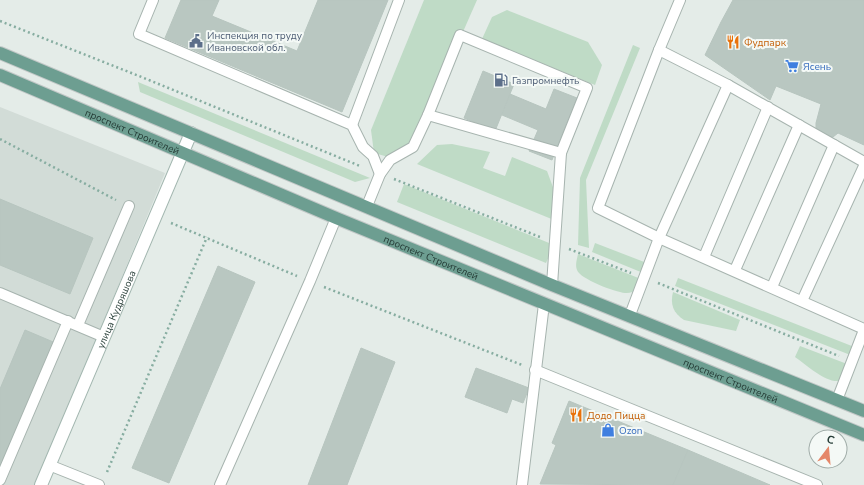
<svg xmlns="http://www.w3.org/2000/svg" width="864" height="485" font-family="'Nunito Sans',sans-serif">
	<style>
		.built { fill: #d2dcd7 }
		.green { fill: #bfdbc6 }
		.building { fill: #b9c7c1; stroke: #b7c5bf }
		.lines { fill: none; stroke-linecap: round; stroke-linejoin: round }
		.lane-casing { stroke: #a7b4af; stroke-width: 12 }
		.secondary-casing { stroke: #a3b7b0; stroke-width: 14 }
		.primary-casing { stroke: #c2c8c7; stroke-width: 14 }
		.path { stroke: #87ada1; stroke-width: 2.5; stroke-dasharray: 2 3; stroke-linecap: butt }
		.lane { stroke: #fff; stroke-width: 10 }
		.secondary { stroke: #fff; stroke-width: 12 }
		.primary { stroke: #6d9e91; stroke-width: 12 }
		.labels { text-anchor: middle; stroke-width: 4; stroke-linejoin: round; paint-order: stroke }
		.service-label { font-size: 10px; fill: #4e5e75; stroke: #f4f9f6; text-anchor: start }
		.food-label { font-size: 10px; fill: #c56008; stroke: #f4f9f6; text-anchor: start }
		.shop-label { font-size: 10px; fill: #366cbe; stroke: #f4f9f6; text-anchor: start }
		.street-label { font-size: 10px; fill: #253c36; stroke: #f4f9f6 }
	</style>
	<rect width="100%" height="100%" fill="#e4ece8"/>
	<path class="built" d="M0 107 165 173 36 485H0Z"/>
	<g class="green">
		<path d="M424 0H477L414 143 392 158 374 153 371 130Z"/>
		<path d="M507 10 588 42 602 65 595 85 482 39 492 17Z"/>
		<path d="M633 45 640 48 586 180 589 248 578 245 580 178Z"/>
		<path d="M138 82 370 178 355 182 140 92Z"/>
		<path d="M452 144 490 152 483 168 505 176 512 157 547 171 554 190V220L417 164 437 145Z"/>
		<path d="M404 184 554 245 546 263 397 202Z"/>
		<path d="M595 243 652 265 648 275 592 252Z"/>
		<path d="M578 254 646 281C640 287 634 294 625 293 615 292 580 279 577 270 575 265 577 259 578 254Z"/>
		<path d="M678 278 862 350 858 358 675 286Z"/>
		<path d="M673 292 740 320 736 331 684 320C673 313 670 304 673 292Z"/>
		<path d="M800 346 855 367C840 398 814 370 795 357Z"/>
	</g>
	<g class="building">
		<path d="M181 0H219L212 16 297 51 318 0H388L342 112 165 38Z"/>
		<path d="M733 0H864V145L838 133 833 137 826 138 816 130V123L821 104 776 86 770 100 705 55 721 22Z"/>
		<path d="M483 71 514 84 495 131 464 118Z"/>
		<path d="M554 89 577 98 552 160 529 151 538 130 502 115 510 94 546 109Z"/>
		<path d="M0 199 93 238 70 294 0 265Z"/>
		<path d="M218 266 255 282 169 483 132 468Z"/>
		<path d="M25 330 58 344 0 481V389Z"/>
		<path d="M361 348 395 362 347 485H308Z"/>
		<path d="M476 368 529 388 523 403 512 399 507 413 465 397Z"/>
		<path d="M569 401 688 450 673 485 540 484 556 445 552 443Z"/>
		<path d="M688 450 770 485H673Z"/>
	</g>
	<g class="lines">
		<g class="lane-casing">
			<g id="lane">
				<path d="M153 0 139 34 352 125 363 147 373 156 380 174"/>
				<path d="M680 0 659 50 598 208 659 238 864 329"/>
				<path d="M659 50 728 85 864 162"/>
				<path d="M428 115 460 35 587 88 561 153"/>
				<path d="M352 125 399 0"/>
				<path d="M367 206 380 174 390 160 413 147 428 115 561 153 552 285"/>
				<path d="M704 257 768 107"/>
				<path d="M735 270 799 125"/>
				<path d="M772 287 834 145"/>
				<path d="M0 293 104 337"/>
				<path d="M802 301 864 166"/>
				<path d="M630 315 659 238 728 85"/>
				<path d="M78 325 129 206"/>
				<path d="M535 370 817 485"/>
				<path d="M837 400 864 330"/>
				<path d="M49 465 99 485"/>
				<path d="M0 480 68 321"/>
				<path d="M220 485 310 281 336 218"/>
				<path d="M522 485 544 304"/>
			</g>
		</g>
		<g class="secondary-casing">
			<g id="secondary">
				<path id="s1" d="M41 485 191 133"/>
			</g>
		</g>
		<g class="primary-casing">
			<g id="primary">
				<path d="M0 53 552 285 864 411"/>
				<path id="s2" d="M0 75 336 218 864 435"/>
			</g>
		</g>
		<g class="path">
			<path d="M0 21 139 76 360 166"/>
			<path d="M0 139 116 200"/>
			<path d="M394 179 540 237"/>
			<path d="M171 223 297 276"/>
			<path d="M569 249 631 273"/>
			<path d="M658 283 839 356"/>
			<path d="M324 287 522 365"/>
			<path d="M107 472 207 237"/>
		</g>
		<use href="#lane" class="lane"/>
		<use href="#secondary" class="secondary"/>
		<use href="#primary" class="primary"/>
	</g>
	<defs>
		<g id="civic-bare" transform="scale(1.08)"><path d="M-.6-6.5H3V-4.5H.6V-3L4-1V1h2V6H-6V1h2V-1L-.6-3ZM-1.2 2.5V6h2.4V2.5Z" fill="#5c6f8a" stroke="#f4f9f6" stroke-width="2.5" paint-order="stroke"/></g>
		<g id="restaurant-bare" transform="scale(1.08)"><path d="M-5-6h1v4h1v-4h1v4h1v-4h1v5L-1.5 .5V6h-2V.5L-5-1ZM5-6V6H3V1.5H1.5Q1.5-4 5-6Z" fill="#e8710a" stroke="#f4f9f6" stroke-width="2.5" paint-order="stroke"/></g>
		<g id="supermarket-bare" transform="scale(1.08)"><path d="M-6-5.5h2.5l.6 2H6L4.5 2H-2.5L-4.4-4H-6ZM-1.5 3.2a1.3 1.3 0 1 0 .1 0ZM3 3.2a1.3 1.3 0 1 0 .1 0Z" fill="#3f7fe0" stroke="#f4f9f6" stroke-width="2.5" paint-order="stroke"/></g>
		<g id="fuel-bare" transform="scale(1.08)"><path d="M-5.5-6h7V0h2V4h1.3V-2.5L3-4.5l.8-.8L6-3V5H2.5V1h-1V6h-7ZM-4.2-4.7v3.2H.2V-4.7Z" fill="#5c6f8a" stroke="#f4f9f6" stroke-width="2.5" paint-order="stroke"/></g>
		<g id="shop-bare" transform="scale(1.08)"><path d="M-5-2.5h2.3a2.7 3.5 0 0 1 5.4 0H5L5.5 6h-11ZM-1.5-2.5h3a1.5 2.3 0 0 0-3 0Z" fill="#3f7fe0" stroke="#f4f9f6" stroke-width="2.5" paint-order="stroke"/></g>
	</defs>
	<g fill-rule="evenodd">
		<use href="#civic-bare" x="196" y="41"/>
		<use href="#restaurant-bare" x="733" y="42"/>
		<use href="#supermarket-bare" x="792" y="66"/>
		<use href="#fuel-bare" x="501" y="80"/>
		<use href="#restaurant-bare" x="576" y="415"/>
		<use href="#shop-bare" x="608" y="430"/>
	</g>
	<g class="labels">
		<g class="service-label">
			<text x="207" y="39">Инспекция по труду<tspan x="207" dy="12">Ивановской обл.</tspan></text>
			<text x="512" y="84">Газпромнефть</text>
		</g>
		<g class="food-label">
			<text x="744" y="46">Фудпарк</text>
			<text x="587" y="419">Додо Пицца</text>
		</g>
		<g class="shop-label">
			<text x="803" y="70">Ясень</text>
			<text x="619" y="434">Ozon</text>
		</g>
		<g class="street-label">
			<text dy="4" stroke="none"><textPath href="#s2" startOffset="144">проспект Строителей</textPath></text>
			<text dy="4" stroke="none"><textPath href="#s2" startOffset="468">проспект Строителей</textPath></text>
			<text dy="4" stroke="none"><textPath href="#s1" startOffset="191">улица Кудряшова</textPath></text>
			<text dy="4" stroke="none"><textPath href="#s2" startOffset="792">проспект Строителей</textPath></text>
		</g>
	</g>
	<g transform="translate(828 449) rotate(16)"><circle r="19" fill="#f4f9f6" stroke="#a1ada9"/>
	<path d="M0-3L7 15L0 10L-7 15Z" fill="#e58769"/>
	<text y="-6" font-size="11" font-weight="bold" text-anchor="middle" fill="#253c36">С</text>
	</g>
</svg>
